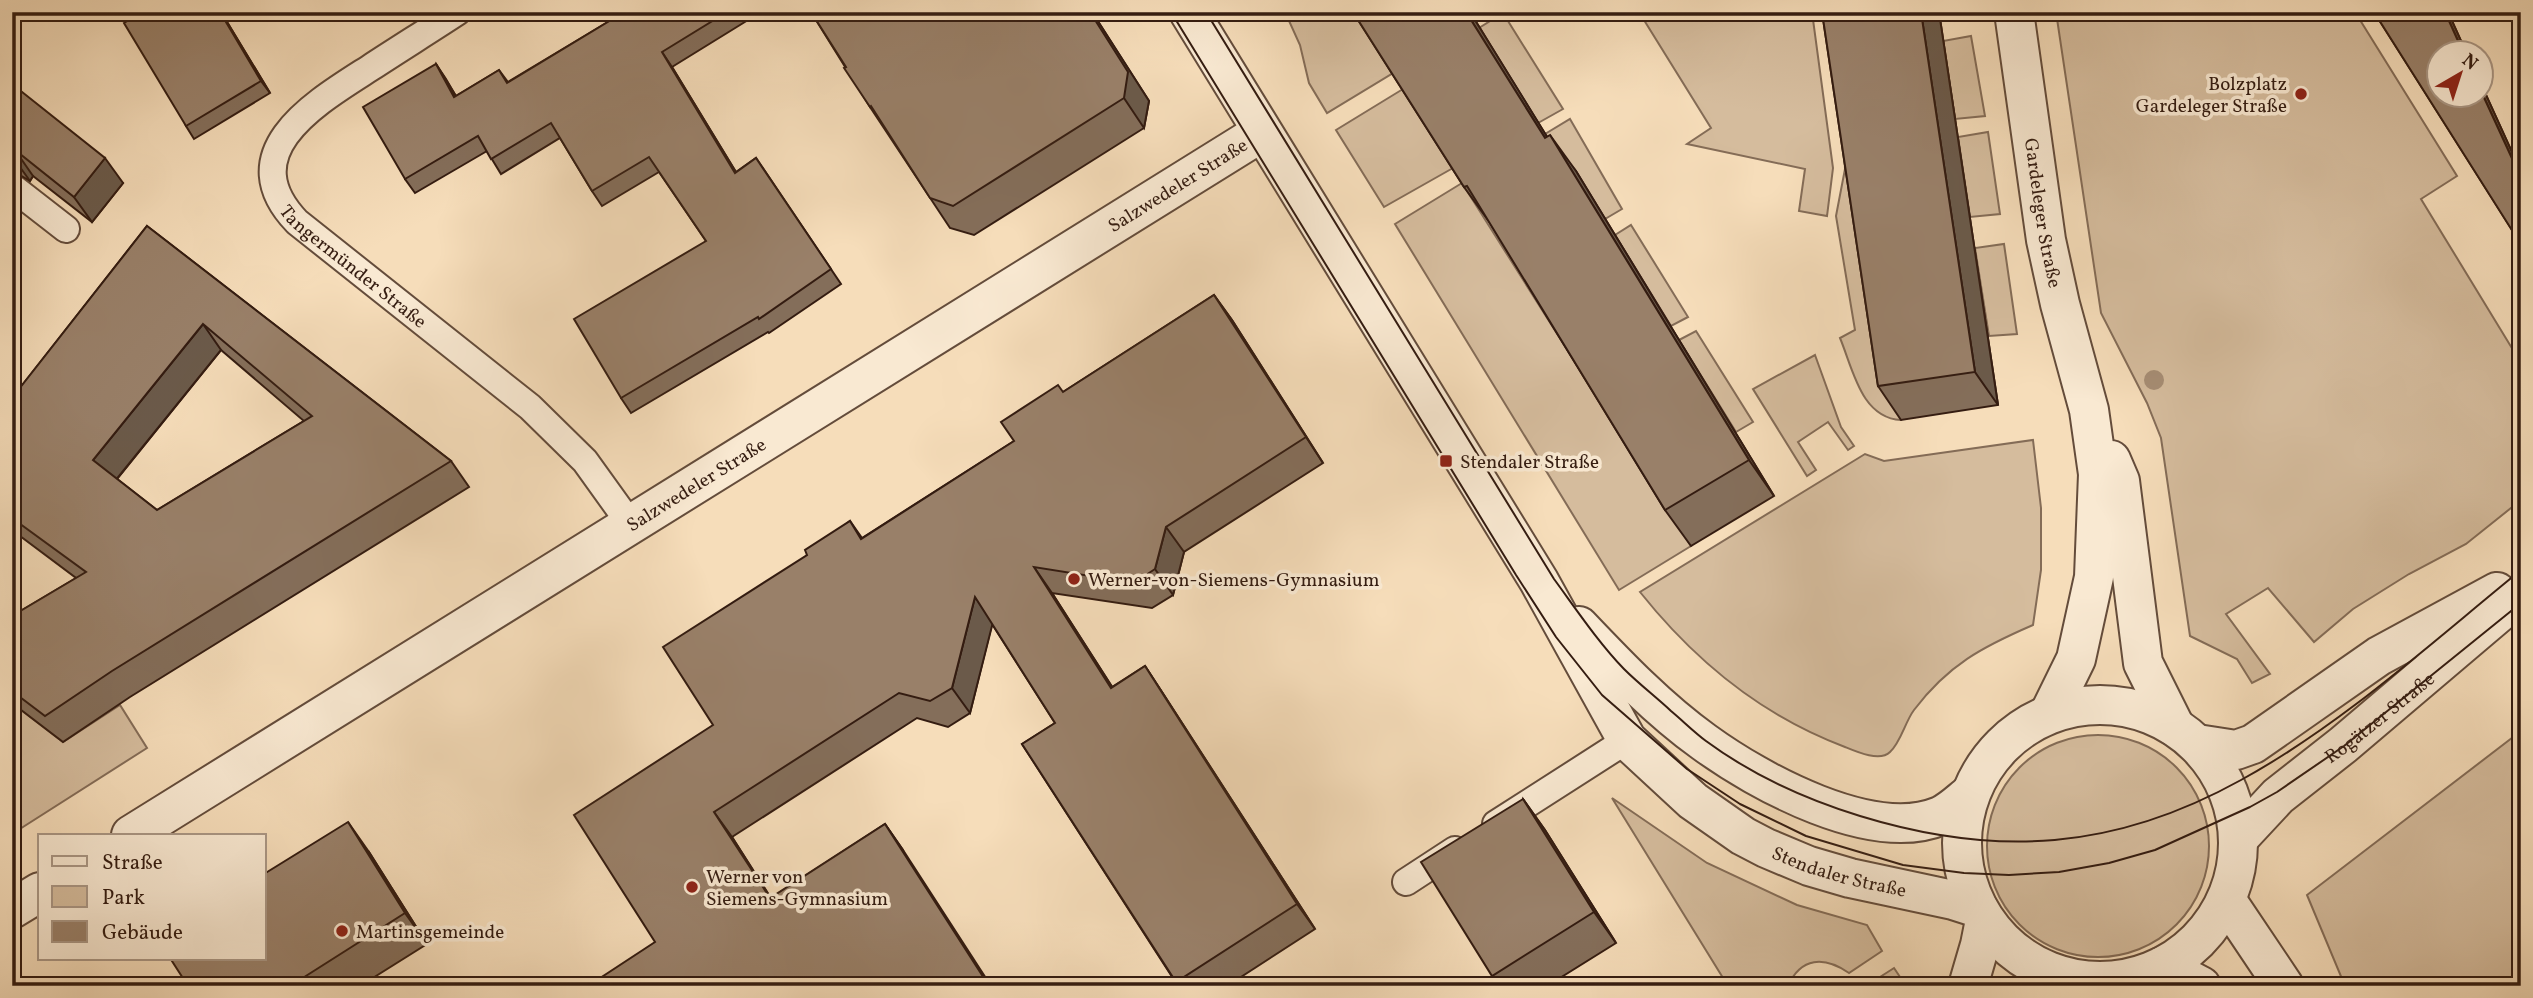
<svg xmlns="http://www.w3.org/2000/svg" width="2533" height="998" font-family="Vollkorn,serif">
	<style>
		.green { fill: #d5bc9d; stroke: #846c57; stroke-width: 2 }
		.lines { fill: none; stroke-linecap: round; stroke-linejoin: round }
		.service-casing { stroke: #644c3b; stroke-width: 30 }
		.minor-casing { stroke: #644c3b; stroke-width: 42 }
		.tertiary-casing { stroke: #644c3b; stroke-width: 42 }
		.service { stroke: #f9e9d2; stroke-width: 26 }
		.minor { stroke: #f9e9d2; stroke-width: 38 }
		.tertiary { stroke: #f9e9d2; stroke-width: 38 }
		.tram { stroke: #341c11; stroke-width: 2 }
		.tree { fill: #a68d74 }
		.wall { fill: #846e5a; stroke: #341c11; stroke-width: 2; fill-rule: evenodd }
		.shaded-wall { fill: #6b5a4a; stroke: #341c11; stroke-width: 2 }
		.building { fill: #998069; stroke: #341c11; stroke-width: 2; fill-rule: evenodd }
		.poi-dot { fill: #8f2418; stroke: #f9e9d2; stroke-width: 2.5 }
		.labels { text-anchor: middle; stroke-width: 7; stroke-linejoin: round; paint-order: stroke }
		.poi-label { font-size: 19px; fill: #341c11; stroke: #f9e9d2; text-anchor: start }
		.street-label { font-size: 19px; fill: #341c11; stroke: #f9e9d2 }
	</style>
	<rect width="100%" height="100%" fill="#f6ddba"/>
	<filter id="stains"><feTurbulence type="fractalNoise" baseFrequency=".00286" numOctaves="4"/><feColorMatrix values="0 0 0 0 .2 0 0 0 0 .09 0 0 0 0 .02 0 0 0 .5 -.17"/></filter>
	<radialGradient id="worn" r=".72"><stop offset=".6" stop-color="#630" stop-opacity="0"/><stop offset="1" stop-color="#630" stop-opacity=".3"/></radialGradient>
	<g class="green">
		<path d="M1285 12H1364L1393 73 1327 113 1309 83 1300 45Z"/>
		<path d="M1639 12H1812L1833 168 1827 216 1799 211 1805 169 1687 144 1711 128Z"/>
		<path d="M1840 12 1901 420C1861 418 1853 369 1840 338L1855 330 1836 216 1845 169Z"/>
		<path d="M2056 12H2355L2457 176 2421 199 2521 363V500L2466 544 2409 574 2353 609 2314 642 2268 588 2226 614 2270 674 2252 683 2237 659 2190 636 2161 438 2147 403 2101 313Z"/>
		<path d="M1503 13 1563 109 1538 123 1479 28Z"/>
		<path d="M1971 36 1985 116 1955 119 1943 41Z"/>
		<path d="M1403 89 1453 168 1384 207 1336 130Z"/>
		<path d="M1570 119 1622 209 1605 219 1570 174 1545 134Z"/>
		<path d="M1988 132 2000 214 1970 217 1958 137Z"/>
		<path d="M1462 183 1691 546 1619 590 1395 224Z"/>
		<path d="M1631 225 1688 317 1671 326 1615 235Z"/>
		<path d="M2004 244 2017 334 1989 336 1975 248Z"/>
		<path d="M1696 331 1753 422 1736 432 1679 340Z"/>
		<path d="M1815 355 1841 427 1854 446 1848 450 1828 422 1798 442 1816 470 1807 476 1753 389Z"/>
		<path d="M2033 440 2041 508V570L2033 625C1982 647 1948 665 1914 710 1905 722 1901 742 1890 752 1880 762 1857 752 1845 747 1762 716 1695 661 1640 592L1865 454 1884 461Z"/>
		<path d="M12 703 63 742 120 705 147 748 12 834Z"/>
		<path d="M2521 731V986H2345L2307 895Z"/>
		<circle cx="2098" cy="846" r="111"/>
		<path d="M1612 798 1707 863 1797 905 1867 925 1882 951 1849 973C1824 956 1801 957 1788 986H1728Z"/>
		<path d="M1894 968 1906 986H1866Z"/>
	</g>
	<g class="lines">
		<g class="service-casing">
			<g id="service">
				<path id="s1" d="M457 12C428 31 399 49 370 68 317 102 230 152 297 222L530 407 585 461 631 525"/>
				<path d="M12 187 66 229"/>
				<path d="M1496 824 1627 740"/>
				<path d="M1406 882 1455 850"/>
			</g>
		</g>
		<g class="minor-casing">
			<g id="minor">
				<path id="s2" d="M2014 12 2046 240 2060 304 2089 410 2098 474 2094 577 2076 659 2049 714"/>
				<path d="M2111 460 2120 481 2143 663 2175 727"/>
				<path d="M2197 744 2236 750 2253 744 2379 656 2497 592"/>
				<path id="s3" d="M131 835 1262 132"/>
				<path d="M2238 839 2278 796 2343 745 2521 594"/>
				<path d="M12 909 40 892"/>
			</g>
		</g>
		<g class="tertiary-casing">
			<g id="tertiary">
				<path id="s4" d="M1189 12 1539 581 1627 740 1693 801 1743 836 1766 848 1809 866 1850 878 1953 900 1978 908"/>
				<path d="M1579 626C1618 667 1658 709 1704 742 1759 782 1872 844 1940 816 1951 811 1961 801 1970 794"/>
				<circle cx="2100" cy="843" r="138"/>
				<path d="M2227 901 2284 986"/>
				<path d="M2163 966 2201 986"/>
				<path d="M1968 986 1980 945 1985 920"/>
			</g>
		</g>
		<use href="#service" class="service"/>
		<use href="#minor" class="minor"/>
		<use href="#tertiary" class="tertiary"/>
		<g class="tram">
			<path id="s5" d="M1171 12 1516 575 1556 637 1602 695 1687 769 1740 804 1806 836 1903 865 1964 873 2009 875 2059 872 2109 863 2155 850 2250 807 2277 792 2344 746 2521 603"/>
			<path d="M1206 12 1554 579C1576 609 1598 642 1624 669 1639 684 1656 697 1671 711 1683 721 1694 732 1706 741 1752 775 1805 799 1860 816 1997 858 2115 850 2241 780 2343 724 2431 643 2521 570"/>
		</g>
	</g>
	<circle class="tree" cx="2154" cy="380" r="10"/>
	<g class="wall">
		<path d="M142 12H221L270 93 194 139 186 126Z"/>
		<path d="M605 12H761L672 67 736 172 756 158 841 284 769 333 768 332 631 413 621 398 706 241 659 172 602 206 592 191 560 138 501 174 487 151 415 193 405 179 436 64 456 96 499 70 508 82 611 20Z"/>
		<path d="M811 12H1092L1149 101 1144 128 974 235 950 228 870 107Z"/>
		<path d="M1353 12H1470L1547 137 1576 171 1774 496 1691 546 1665 510 1490 223 1464 187Z"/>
		<path d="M1822 12H1939L1998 405 1901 420 1878 386Z"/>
		<path d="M2374 12H2448L2466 52H2439V94H2481V84L2521 172V244Z"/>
		<path d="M12 84 123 183 92 222 33 176 30 181 13 171 12 172Z"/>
		<path d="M147 226 451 461 469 487 130 697 63 742 12 703V616L76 578 12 530V398ZM221 350 304 421 157 510 117 479Z"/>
		<path d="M1214 295 1232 320 1323 463 1184 552 1173 595 1152 608 1052 593 1112 687 1145 666 1162 692 1315 929 1227 986H1178L1022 744 1055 723 992 624 970 713 948 727 917 718 732 837 771 898 885 824 903 850 655 942 713 725 807 555 850 521 862 538 1014 441 1063 392Z"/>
		<path d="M1523 799 1545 830 1616 943 1547 986H1498L1492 976Z"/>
		<path d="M369 852 427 944 360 986H188Z"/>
	</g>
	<g class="shaded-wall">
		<path d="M220 12H221L270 93 261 81Z"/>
		<path d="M1090 12H1092L1149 101 1144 128 1124 98Z"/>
		<path d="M1466 12H1470L1570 174 1545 138Z"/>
		<path d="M1921 12H1939L1998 405 1975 372Z"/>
		<path d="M2445 12H2448L2466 52H2463Z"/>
		<path d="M662 52 672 67 745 187 735 173Z"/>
		<path d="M436 64 446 79 465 112 454 97Z"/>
		<path d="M2481 84 2521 172V178L2481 91Z"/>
		<path d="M1550 135 1576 171 1774 496 1749 460Z"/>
		<path d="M15 150 33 176 30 181 12 156Z"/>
		<path d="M105 158 123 183 92 222 74 197Z"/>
		<path d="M1214 295 1232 320 1323 463 1306 437Z"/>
		<path d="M203 324 221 350 111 486 93 460Z"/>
		<path d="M1166 527 1184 552 1173 595 1155 569Z"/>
		<path d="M1034 567 1052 593 1129 713 1111 688Z"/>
		<path d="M975 597 993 622 970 713 952 688Z"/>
		<path d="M1145 666 1162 692 1315 929 1297 904Z"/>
		<path d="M1523 799 1545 830 1616 943 1594 912Z"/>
		<path d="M714 812 732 837 787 924 770 898Z"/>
		<path d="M348 822 369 852 427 944 405 913Z"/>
		<path d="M885 824 903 850 991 986H989Z"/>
	</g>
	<g class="building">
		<path d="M142 12H220L261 81 186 126 124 23Z"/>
		<path d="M605 12H727L662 52 735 173 756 158 831 269 759 319 758 317 621 398 574 319 706 241 649 157 592 191 551 123 491 159 478 136 405 179 363 107 436 64 454 97 499 70 507 83 611 20Z"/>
		<path d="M811 12H1090L1128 72 1124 98 953 206 930 198 871 106 870 107 844 68 846 67Z"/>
		<path d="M1353 12H1466L1545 138 1550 135 1749 460 1665 510 1467 186 1464 187Z"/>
		<path d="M1822 12H1921L1975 372 1878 386Z"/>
		<path d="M2374 12H2445L2463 52H2439V94H2481V91L2521 178V232L2515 235Z"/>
		<path d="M12 84 105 158 74 197 15 150 12 154Z"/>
		<path d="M147 226 451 461 112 671 45 716 12 691V616L86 572 12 518V398ZM203 324 312 416 157 510 93 460Z"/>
		<path d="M1214 295 1306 437 1166 527 1155 569 1134 583 1034 567 1111 688 1145 666 1297 904 1176 982 1022 744 1055 723 975 597 952 688 930 701 899 693 714 812 770 898 885 824 989 986H588L655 942 574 815 713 725 663 647 807 555 805 550 850 521 861 539 1014 441 1001 422 1058 385 1063 392Z"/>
		<path d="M1523 799 1594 912 1492 976 1421 862Z"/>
		<path d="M348 822 405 913 298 981 301 986H188L170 958H264V874Z"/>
	</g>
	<g class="poi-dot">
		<circle cx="2301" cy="94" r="7"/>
		<rect x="1439" y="454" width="14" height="14" rx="3.5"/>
		<circle cx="1074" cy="579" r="7"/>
		<circle cx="692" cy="887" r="7"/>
		<circle cx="342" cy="931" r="7"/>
	</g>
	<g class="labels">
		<g class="poi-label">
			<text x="2287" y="90" text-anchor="end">Bolzplatz<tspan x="2287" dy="22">Gardeleger Straße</tspan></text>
			<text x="1460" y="468">Stendaler Straße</text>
			<text x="1088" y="586">Werner-von-Siemens-Gymnasium</text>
			<text x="706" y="883">Werner von<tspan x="706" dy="22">Siemens-Gymnasium</tspan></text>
			<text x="356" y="938">Martinsgemeinde</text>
		</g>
		<g class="street-label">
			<text dy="7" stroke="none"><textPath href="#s3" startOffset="1232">Salzwedeler Straße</textPath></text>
			<text dy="7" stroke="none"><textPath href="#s2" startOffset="203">Gardeleger Straße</textPath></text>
			<text dy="7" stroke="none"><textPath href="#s1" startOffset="380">Tangermünder Straße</textPath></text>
			<text dy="7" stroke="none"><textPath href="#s3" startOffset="665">Salzwedeler Straße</textPath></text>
			<text dy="7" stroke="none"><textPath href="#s5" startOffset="1676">Rogätzer Straße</textPath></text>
			<text dy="7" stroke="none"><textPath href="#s4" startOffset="1104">Stendaler Straße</textPath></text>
		</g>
	</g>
	<rect width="2533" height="998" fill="none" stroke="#f6ddba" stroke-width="42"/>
	<rect x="14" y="14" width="2505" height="970" fill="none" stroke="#341c11" stroke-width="3.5"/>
	<rect x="21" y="21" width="2491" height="956" fill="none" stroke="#341c11" stroke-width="2"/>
	<rect x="38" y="834" width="228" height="126" fill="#f9e9d2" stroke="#aa9785" stroke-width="2"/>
	<rect x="52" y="856" width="35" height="10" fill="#f9e9d2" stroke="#aa9785" stroke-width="2"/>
	<text x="102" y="869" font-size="21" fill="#341c11">Straße</text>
	<rect x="52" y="886" width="35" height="21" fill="#d5bc9d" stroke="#aa9785" stroke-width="2"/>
	<text x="102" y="904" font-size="21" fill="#341c11">Park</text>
	<rect x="52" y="921" width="35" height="21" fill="#998069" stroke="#aa9785" stroke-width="2"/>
	<text x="102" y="939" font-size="21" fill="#341c11">Gebäude</text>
	<g transform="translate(2460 74) rotate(39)"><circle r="33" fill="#f9e9d2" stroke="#aa9785" stroke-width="2"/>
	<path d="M0-5L12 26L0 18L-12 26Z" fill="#8f2418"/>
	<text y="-10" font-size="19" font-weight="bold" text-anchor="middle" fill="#341c11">N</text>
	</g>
	<rect width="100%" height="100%" filter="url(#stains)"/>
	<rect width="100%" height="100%" fill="url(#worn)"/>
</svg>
